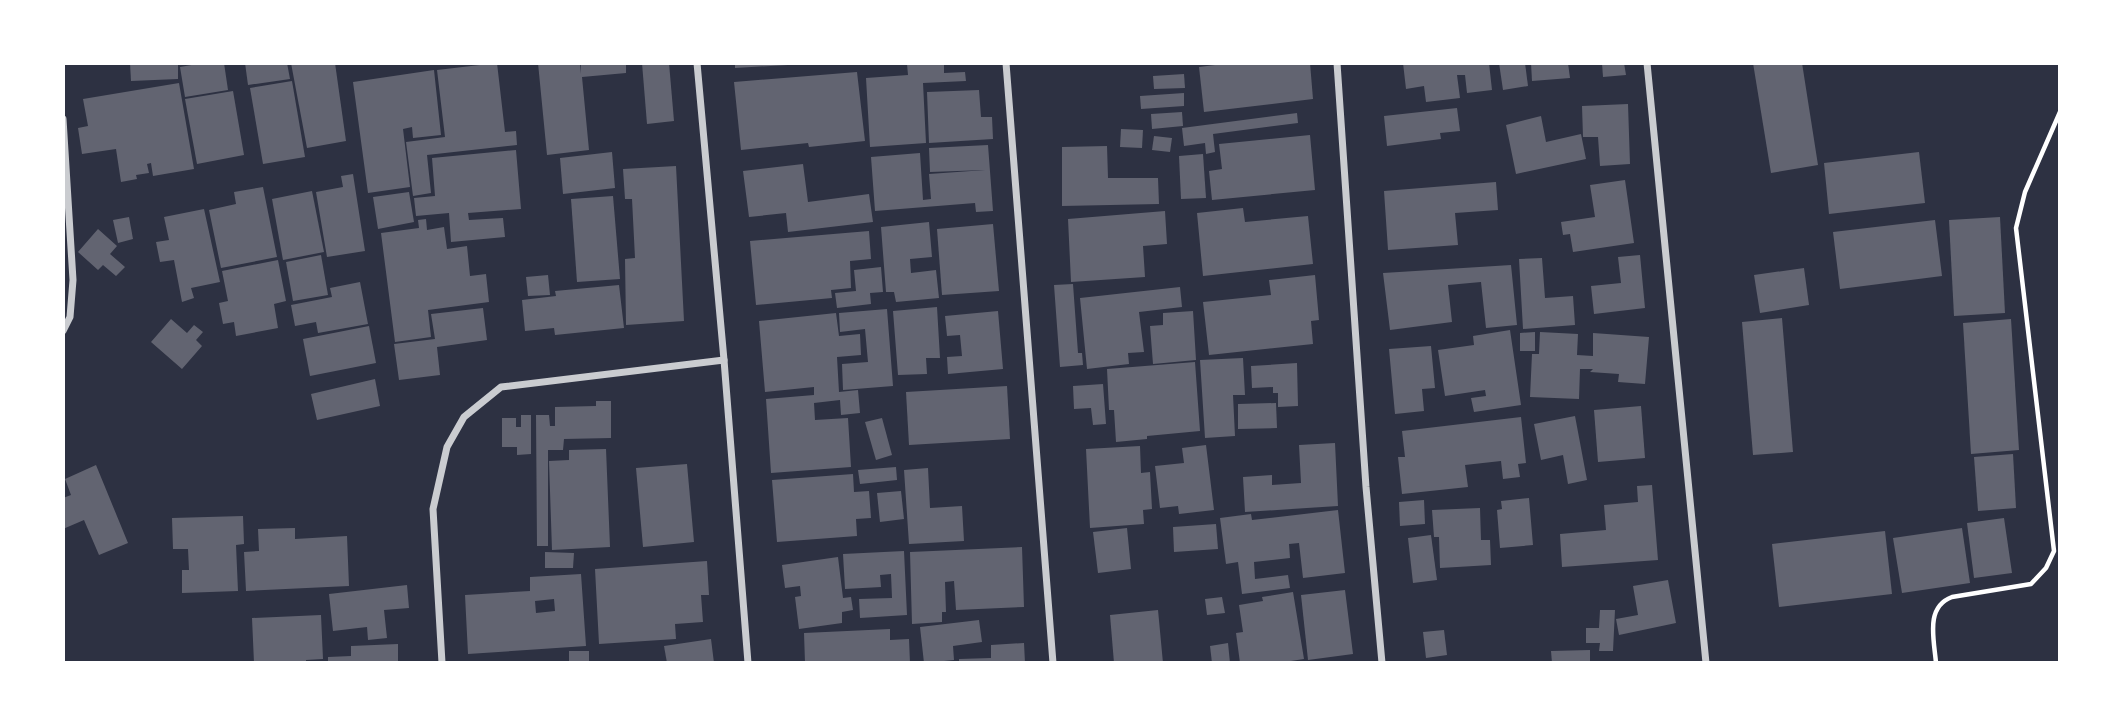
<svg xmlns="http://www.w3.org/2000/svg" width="2123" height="726" font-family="'Exo 2',sans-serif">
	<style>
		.building { fill: #626471; fill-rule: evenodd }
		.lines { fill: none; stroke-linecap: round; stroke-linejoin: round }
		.path { stroke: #fff; stroke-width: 4.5 }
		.minor { stroke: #caccd0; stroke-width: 7 }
	</style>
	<rect width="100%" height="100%" fill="#2d3142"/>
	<g class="building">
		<path d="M130 63H178V79L131 81Z"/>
		<path d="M203 63H224L228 90 185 97 180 67Z"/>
		<path d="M245 63H287L290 79 248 85Z"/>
		<path d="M291 63H335L346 141 307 148Z"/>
		<path d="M497 63 505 132 516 131 517 145 427 155 431 193 413 196 406 142 445 137 437 70Z"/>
		<path d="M538 63H580L581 74V63H626V73L582 77 589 150 547 155Z"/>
		<path d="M642 63H669L674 121 647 124Z"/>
		<path d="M735 63H788V65L735 68Z"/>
		<path d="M944 63V73L965 72 966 81 923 83 926 143 870 147 866 78 908 75 907 64Z"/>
		<path d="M1231 63H1310L1313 99 1204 112 1199 67Z"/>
		<path d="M1403 63H1489L1492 90 1467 93 1465 75H1457L1460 98 1426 102 1424 86 1406 89Z"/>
		<path d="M1499 63H1525L1528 86 1503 90Z"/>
		<path d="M1531 63H1568L1570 78 1532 81Z"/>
		<path d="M1602 63H1624L1626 75 1603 77Z"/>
		<path d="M1753 63H1802L1818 165 1771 173Z"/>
		<path d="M434 70 441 135 413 138 412 127 403 129 410 187 368 193 353 82Z"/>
		<path d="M857 72 865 141 809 147 808 143 741 150 734 82Z"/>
		<path d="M1184 74 1185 88 1154 89 1153 76Z"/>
		<path d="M292 81 305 157 263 164 250 88Z"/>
		<path d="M179 83 194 169 153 176 151 163 147 164 149 173 136 175 137 179 121 182 116 149 82 154 78 128 88 126 83 99Z"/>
		<path d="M979 90 981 117H992L993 139 929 143 927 92Z"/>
		<path d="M233 91 244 155 197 164 185 99Z"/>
		<path d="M1184 93V106L1141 109 1140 96Z"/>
		<path d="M1628 104 1630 164 1600 166 1598 137H1583L1582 106Z"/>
		<path d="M1457 108 1460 131 1440 133 1441 139 1387 146 1384 116Z"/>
		<path d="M1182 112 1183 126 1152 129 1151 114Z"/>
		<path d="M1297 113 1298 123 1213 134 1215 152 1206 154 1205 143 1184 146 1182 128Z"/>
		<path d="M1541 116 1546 142 1581 134 1586 159 1516 174 1506 125Z"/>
		<path d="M1121 129 1143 130 1142 148 1120 147Z"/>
		<path d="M1310 135 1315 190 1212 200 1209 171 1222 169 1219 144Z"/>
		<path d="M1154 136 1172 138 1170 152 1152 150Z"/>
		<path d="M988 145 993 211 976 212 975 203 875 211 871 157 920 153 923 200 931 199 929 174 985 170 930 172 929 148Z"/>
		<path d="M1107 146 1108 178H1158L1159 204 1062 206V147Z"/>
		<path d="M516 150 521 209 468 213 469 220 503 218 505 237 451 242 449 213 416 216 414 198 435 196 432 158Z"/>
		<path d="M612 152 615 188 563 194 560 158Z"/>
		<path d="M1919 152 1925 203 1829 214 1824 163Z"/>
		<path d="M1203 154 1206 198 1181 199 1179 156Z"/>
		<path d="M803 164 808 202 869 194 873 222 788 232 786 213 749 217 743 171Z"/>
		<path d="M676 166 684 321 626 325 625 259 635 258 632 199H625L623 169Z"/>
		<path d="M353 174 365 251 327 257 316 192 343 187 341 176Z"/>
		<path d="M1625 180 1634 243 1573 252 1570 234 1563 235 1561 222 1595 217 1590 185Z"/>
		<path d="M1496 182 1498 210 1455 213 1458 245 1388 250 1384 191Z"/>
		<path d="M263 187 277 257 221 268 209 210 236 204 234 192Z"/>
		<path d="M312 191 324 252 283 260 272 199Z"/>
		<path d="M409 192 414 222 378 229 373 197Z"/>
		<path d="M613 196 620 279 577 282 571 199Z"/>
		<path d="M1243 208 1245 222 1308 216 1313 264 1203 276 1197 213Z"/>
		<path d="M204 209 220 282 191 288 194 298 182 302 174 260 160 262 156 242 169 240 164 217Z"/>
		<path d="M1165 211 1167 244 1143 246 1145 277 1071 282 1068 219Z"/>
		<path d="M129 217 133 239 118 243 113 220Z"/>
		<path d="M2000 217 2005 313 1954 316 1949 220Z"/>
		<path d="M426 219 427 230 444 227 447 249 467 246 470 276 486 274 489 302 428 310 431 337 395 342 381 233 419 228 418 220Z"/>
		<path d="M1935 220 1942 276 1840 289 1833 232Z"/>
		<path d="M929 222 932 257 910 259 911 273 936 270 939 298 896 302 894 292H886L881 227Z"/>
		<path d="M993 224 999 291 942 295 937 229Z"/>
		<path d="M98 229 117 246 110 254 125 267 116 276 103 265 98 270 78 252Z"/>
		<path d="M869 231 871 259 850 261 851 288 831 290 832 298 756 305 750 241Z"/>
		<path d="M321 255 328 295 293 301 286 262Z"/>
		<path d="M1640 255 1645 308 1594 314 1591 286 1621 283 1618 257Z"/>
		<path d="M1542 258 1545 298 1573 296 1575 325 1523 329 1519 259Z"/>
		<path d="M278 260 286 301 274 304 278 328 236 336 234 322 223 324 219 303 228 301 222 271Z"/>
		<path d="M1511 265 1517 325 1486 328 1481 282 1448 285 1452 322 1390 330 1383 273Z"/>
		<path d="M881 267 883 292 870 293 871 304 837 308 835 293 856 291 854 270Z"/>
		<path d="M1804 268 1809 305 1760 313 1754 275Z"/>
		<path d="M548 275 550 295 528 296 526 277Z"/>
		<path d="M1315 275 1319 320 1311 321 1313 344 1209 355 1203 302 1271 295 1269 280Z"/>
		<path d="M360 282 368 324 318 333 316 322 295 326 291 305 332 297 330 288Z"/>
		<path d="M1073 284 1078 353H1082L1083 365 1060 367 1054 285Z"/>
		<path d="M619 285 624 328 555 335 554 328 525 331 522 300 556 296 555 291Z"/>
		<path d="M1180 287 1182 307 1139 312 1144 352 1128 353 1129 364 1087 369 1080 298Z"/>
		<path d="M937 307 940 358H926L927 374 898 375 893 311Z"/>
		<path d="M483 308 487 340 437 347 440 375 399 380 394 344 435 339 431 314Z"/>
		<path d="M887 309 893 386 843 390 842 364 868 362 865 329 840 332 839 313Z"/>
		<path d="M998 311 1003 369 948 374 947 357 962 356 960 335 947 336 945 316Z"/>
		<path d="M1193 311 1196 360 1153 364 1150 326 1163 325V313Z"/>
		<path d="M836 313 839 336 860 334 861 355 837 357 839 392 858 390 860 413 841 415 840 400 814 403 815 420 848 418 851 467 771 473 766 399 814 395V387L765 392 759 321Z"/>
		<path d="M1782 318 1793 452 1753 455 1742 322Z"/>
		<path d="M171 319 187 333 194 325 203 332 196 340 202 346 182 369 151 342Z"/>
		<path d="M2011 319 2019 450 1971 454 1963 323Z"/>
		<path d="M369 326 376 363 310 376 303 339Z"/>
		<path d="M1510 330 1521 405 1474 412 1471 398 1486 396 1485 390 1445 396 1438 350 1474 345 1473 336Z"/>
		<path d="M1535 332V351H1520V333Z"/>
		<path d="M1540 332 1578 334 1577 355 1593 356V333L1649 337 1645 384 1618 382 1619 374 1590 372 1593 369H1580L1579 399 1530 397 1532 354H1539Z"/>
		<path d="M1431 346 1435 388 1422 389 1424 411 1395 414 1389 349Z"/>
		<path d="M1243 358 1245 395H1233L1235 436 1205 438 1200 360Z"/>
		<path d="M1195 362 1200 431 1147 436V439L1116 442 1114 410H1109L1107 369Z"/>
		<path d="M1297 363 1298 406 1278 407V393H1273V387L1252 388 1251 366Z"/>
		<path d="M375 379 380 406 317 420 311 394Z"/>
		<path d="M1103 384 1106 424 1093 425 1091 408 1074 409 1073 386Z"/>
		<path d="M1007 386 1010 439 909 445 906 392Z"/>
		<path d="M596 401H611V438L564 439 563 450H548V546H537L536 415H549L550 426H555V407L596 406Z"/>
		<path d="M1276 403 1277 428 1238 429V404Z"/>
		<path d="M1641 406 1645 458 1598 462 1594 410Z"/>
		<path d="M521 415H531V454L517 455V447H502V418H516V427H521Z"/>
		<path d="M1575 416 1587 480 1568 484 1563 455 1541 460 1534 424Z"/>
		<path d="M1521 417 1526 463 1518 464 1520 477 1503 479 1501 461 1465 465 1468 487 1402 494 1398 457H1405L1402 431Z"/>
		<path d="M882 418 892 455 876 460 865 422Z"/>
		<path d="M1335 443 1338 506 1245 512 1243 477 1272 475V485L1301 483 1299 445Z"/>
		<path d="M1206 445 1214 510 1179 514 1178 506 1160 508 1155 466 1184 463 1182 448Z"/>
		<path d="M1140 446 1141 473 1150 472 1152 509 1143 510 1144 524 1090 528 1086 449Z"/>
		<path d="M606 449 610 547 552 550 549 461 569 460V450Z"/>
		<path d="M2013 454 2016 508 1978 511 1974 457Z"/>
		<path d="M687 464 694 542 643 547 636 468Z"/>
		<path d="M96 465 128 543 99 555 84 520 63 529V498L71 495 65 479Z"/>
		<path d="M896 467 897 480 860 484 858 470Z"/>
		<path d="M928 468 930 508 962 506 964 541 909 544 904 470Z"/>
		<path d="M853 474 854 492 869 491 871 518 856 519 857 536 777 542 772 480Z"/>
		<path d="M1652 485 1658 560 1562 567 1560 534 1606 530 1604 505 1638 502 1637 486Z"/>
		<path d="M901 491 904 519 880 522 877 493Z"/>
		<path d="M1529 498 1533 545 1500 548 1497 510 1502 509 1501 501Z"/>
		<path d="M1424 500 1425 524 1400 526 1399 502Z"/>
		<path d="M1480 508 1481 540H1490L1491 565 1440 568 1439 537H1434L1432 510Z"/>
		<path d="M1338 510 1345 573 1303 578 1299 543 1289 544 1290 558 1254 562 1255 579 1288 575 1290 588 1242 594 1238 562 1226 564 1220 518 1251 514 1252 520Z"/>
		<path d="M243 516 244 544 236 545 238 591 182 593V570H189L188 549H173L172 518Z"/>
		<path d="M2004 518 2012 573 1974 578 1967 523Z"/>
		<path d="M1216 524 1218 549 1174 552 1173 527Z"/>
		<path d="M295 528V539L347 536 349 586 246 591 244 552 259 551 258 529Z"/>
		<path d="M1127 528 1131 569 1098 573 1093 532Z"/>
		<path d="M1962 528 1970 583 1902 593 1893 538Z"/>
		<path d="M1885 531 1892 594 1779 607 1772 544Z"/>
		<path d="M1431 535 1437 580 1413 583 1408 538Z"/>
		<path d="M1022 547 1024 607 956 610 954 581 945 582 946 612H942V622L912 624 910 552Z"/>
		<path d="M904 551 907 615 860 618 859 599 892 598 891 574 880 575 881 587 845 589 843 554Z"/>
		<path d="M545 552 574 553 573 568H545Z"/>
		<path d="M838 557 843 598 851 597 853 610 842 612V623L799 629 795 597 801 596 800 586 785 588 782 565Z"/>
		<path d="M707 561 709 595H701L703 622 675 624 676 639 599 644 595 569Z"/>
		<path d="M581 574 586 646 468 654 465 595 530 591V577ZM554 599 555 611 536 613 535 601Z"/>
		<path d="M1668 580 1676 623 1619 635 1616 619 1638 615 1633 586Z"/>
		<path d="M407 585 409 608 384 610 387 638 368 640 367 627 333 631 329 594Z"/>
		<path d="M1345 590 1353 654 1308 660 1301 595Z"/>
		<path d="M1293 592 1304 659 1278 663H1240L1236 633 1243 632 1239 605 1263 601 1262 597Z"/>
		<path d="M1222 597 1225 613 1207 615 1205 599Z"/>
		<path d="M1158 610 1163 663H1114L1110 615Z"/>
		<path d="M1600 610H1615L1613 651H1599L1600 643H1586V628H1599Z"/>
		<path d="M321 615 323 659 306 660V663H254L252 618Z"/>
		<path d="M979 620 982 642 953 646 954 660 924 663 920 627Z"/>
		<path d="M890 629V640L909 639 910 663H805L804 633Z"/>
		<path d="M1444 630 1447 655 1426 658 1423 632Z"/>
		<path d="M711 639 714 663H667L664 646Z"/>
		<path d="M1024 643 1025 663H959V659L991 658V645Z"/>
		<path d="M1228 643 1230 663H1212L1210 646Z"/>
		<path d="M398 644V663H328V657L351 656V646Z"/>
		<path d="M1590 650V663H1552L1551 651Z"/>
		<rect x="569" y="651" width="20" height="12"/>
	</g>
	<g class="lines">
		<path class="path" d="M1936 663C1934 639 1925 607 1952 597L2031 584 2046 568 2054 551 2016 228 2025 192 2060 112"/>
		<g class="minor">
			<path d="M697 63 724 360 748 663"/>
			<path d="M1006 63 1053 663"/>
			<path d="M1337 63 1366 487 1382 663"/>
			<path d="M1647 63 1706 663"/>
			<path d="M63 119 73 280 70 317 63 331"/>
			<path d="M442 663 433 509 447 447 464 417 501 387 724 360"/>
		</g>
	</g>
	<rect width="2123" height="726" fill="none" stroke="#ffffff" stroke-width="130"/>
</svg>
